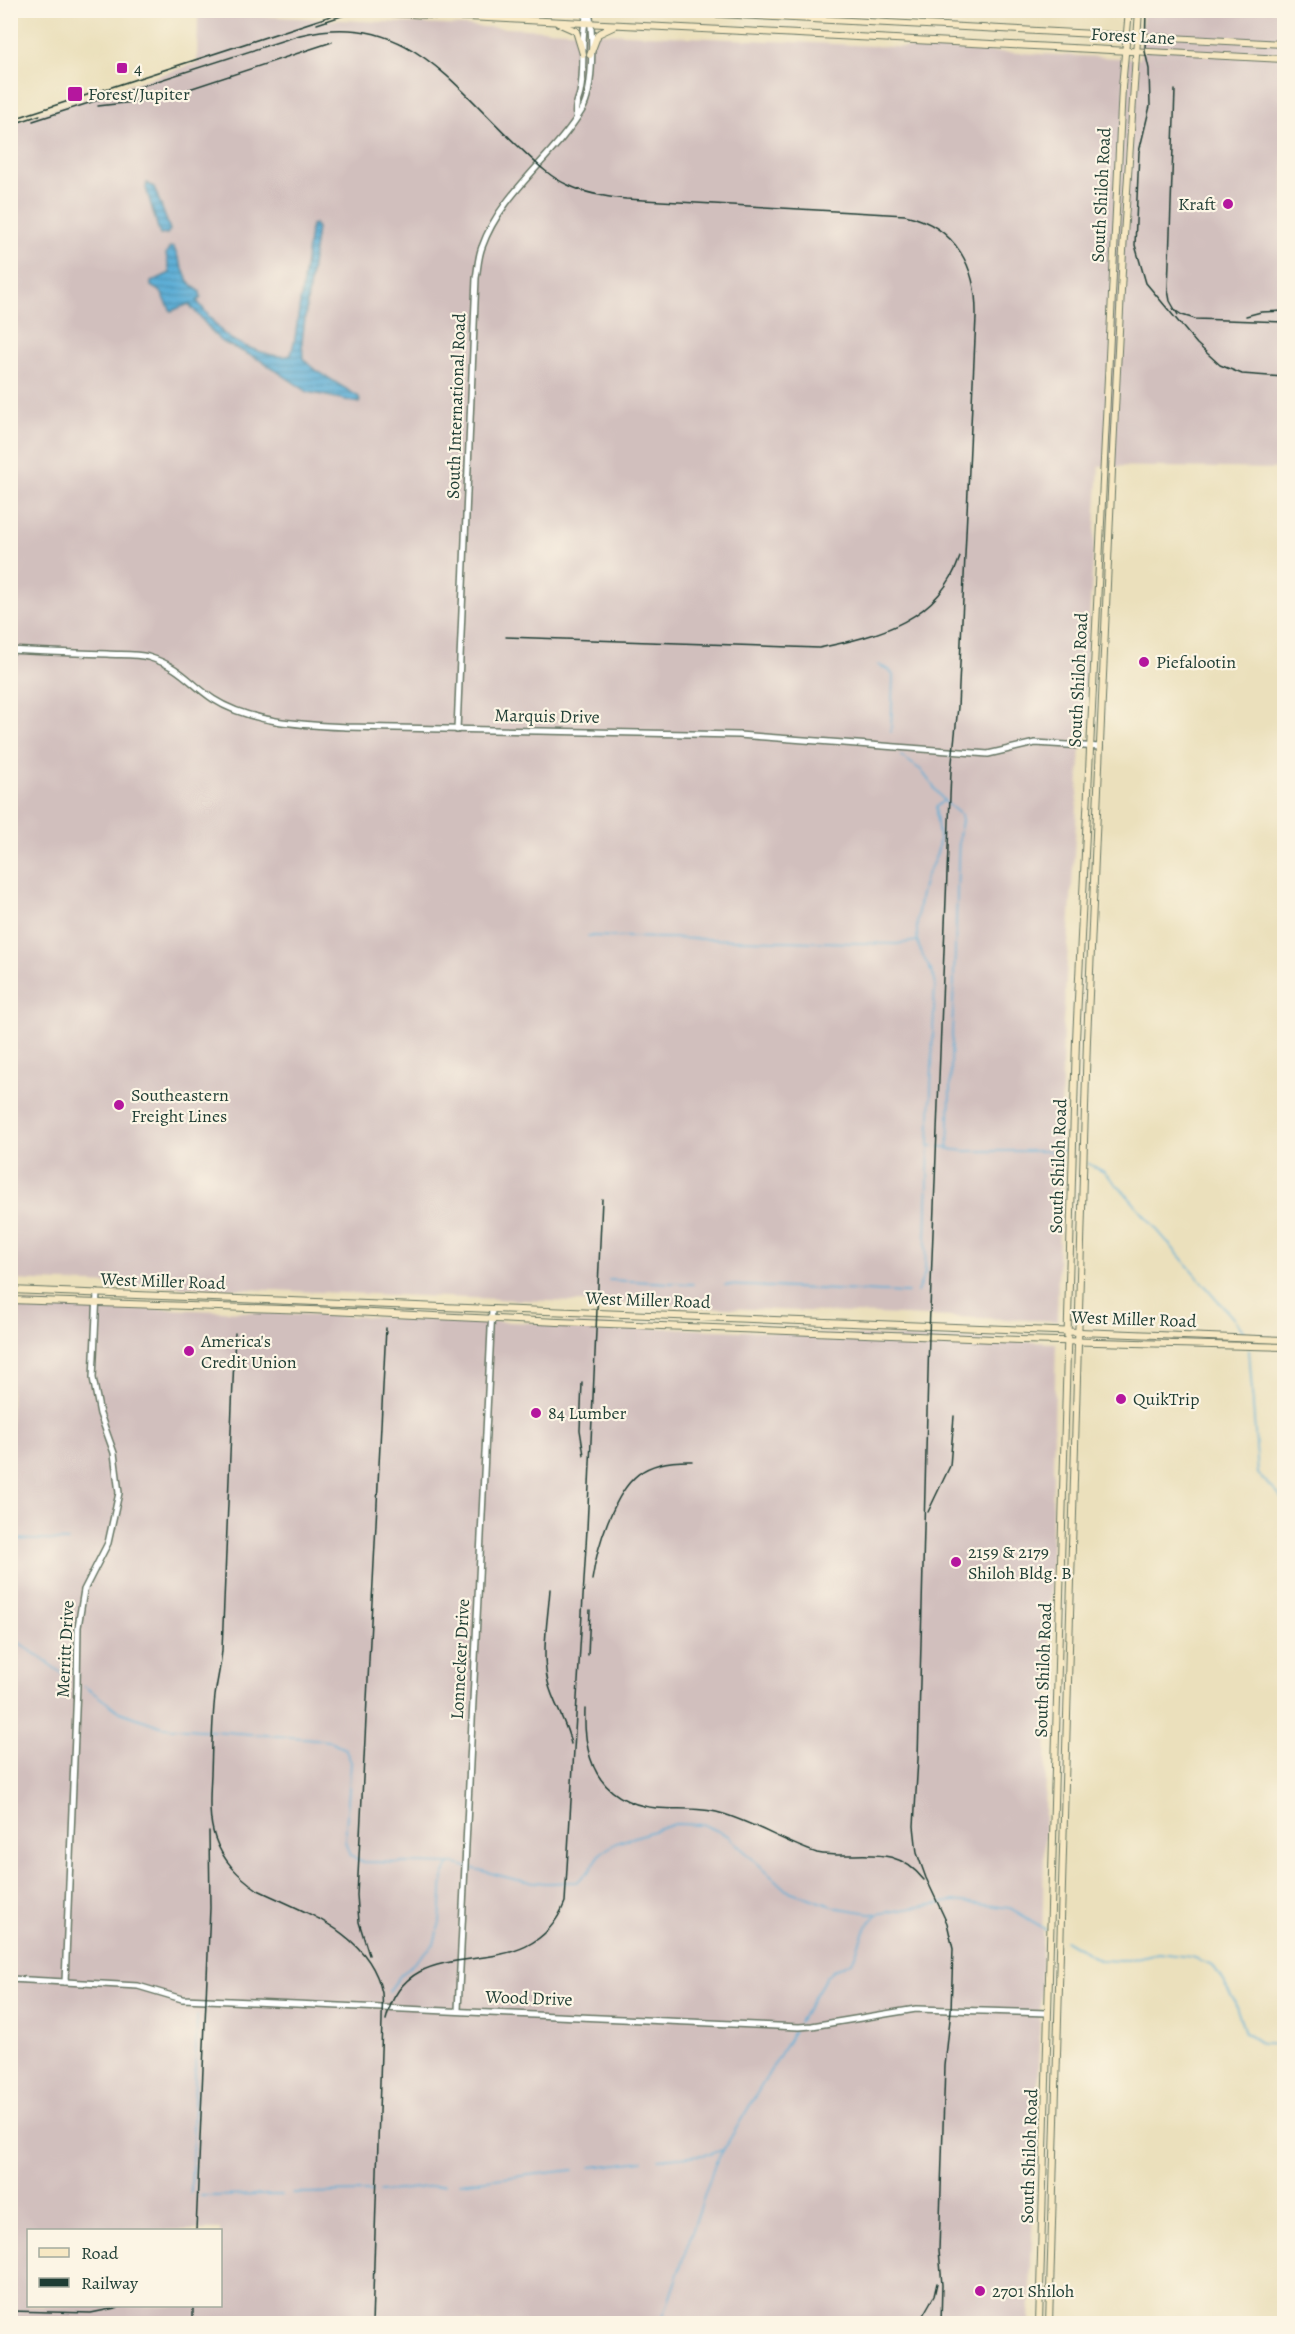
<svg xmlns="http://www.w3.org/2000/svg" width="1295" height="2334" font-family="Alegreya,serif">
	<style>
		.industrial { fill: #d1bfbd; fill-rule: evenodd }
		.water { fill: url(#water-rules); stroke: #3d7585; stroke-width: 1.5 }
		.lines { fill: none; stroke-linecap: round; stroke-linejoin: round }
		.stream { stroke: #5badd6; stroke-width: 1.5 }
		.tertiary-casing { stroke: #667664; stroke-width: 8 }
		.secondary-casing { stroke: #667664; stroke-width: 8 }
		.tertiary { stroke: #fff; stroke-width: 5 }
		.secondary { stroke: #f7e8c3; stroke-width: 6 }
		.tram { stroke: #1f3d34; stroke-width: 1.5 }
		.rail { stroke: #1f3d34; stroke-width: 1.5 }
		.poi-dot { fill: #b5179e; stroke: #fcf5e5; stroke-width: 2 }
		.labels { text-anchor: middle; stroke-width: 4.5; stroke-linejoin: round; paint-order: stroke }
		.street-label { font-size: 18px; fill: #1f3d34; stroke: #fcf5e5 }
		.poi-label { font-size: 18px; fill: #1f3d34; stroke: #fcf5e5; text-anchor: start }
	</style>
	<defs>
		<pattern id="water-rules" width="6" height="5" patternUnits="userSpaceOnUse" patternTransform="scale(1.5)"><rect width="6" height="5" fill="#5badd6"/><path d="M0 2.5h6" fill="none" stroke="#4b8eae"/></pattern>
	</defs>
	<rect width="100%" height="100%" fill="#fcf5e5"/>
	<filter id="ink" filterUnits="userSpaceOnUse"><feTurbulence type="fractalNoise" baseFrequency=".0167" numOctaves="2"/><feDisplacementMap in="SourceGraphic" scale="12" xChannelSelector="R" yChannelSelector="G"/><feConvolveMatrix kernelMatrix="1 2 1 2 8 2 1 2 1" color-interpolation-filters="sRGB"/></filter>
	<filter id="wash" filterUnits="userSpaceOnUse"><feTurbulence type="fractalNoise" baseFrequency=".008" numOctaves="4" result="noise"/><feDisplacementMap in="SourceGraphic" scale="24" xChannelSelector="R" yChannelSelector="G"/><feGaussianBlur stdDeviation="1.35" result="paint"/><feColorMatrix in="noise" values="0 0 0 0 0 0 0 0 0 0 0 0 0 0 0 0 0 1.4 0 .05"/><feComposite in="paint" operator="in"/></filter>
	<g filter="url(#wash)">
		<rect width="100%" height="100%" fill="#ebe0bc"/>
		<g class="industrial">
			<path d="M1143 11H1284V469L1099 466 1063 1025 1057 1321 11 1280V123L197 63 198 13 1140 59Z"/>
			<path d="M11 1303 1056 1343 1041 1989 1029 2323 11 2324ZM28 2230H220V2306H28Z"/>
		</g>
		<g class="water">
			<path d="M147 183 154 187 170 230 167 234 160 235 146 188Z"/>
			<path d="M314 224 317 228 302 341 303 359 314 369 359 397 360 403 308 392 260 360 220 341 189 304 171 311 161 292 151 286V282L170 273 166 254 170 247 174 248 188 281 200 292 201 298 197 301C206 312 214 324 224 334 235 344 278 361 291 355L295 338 311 225Z"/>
		</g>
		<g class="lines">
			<g class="stream">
				<path d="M878 665 889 670 893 675 891 732"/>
				<path d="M901 756 921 770 944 801 961 815 962 821 959 836 948 1149 965 1151H1065"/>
				<path d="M588 936 896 944 917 941"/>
				<path d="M929 1146 935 980C931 966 920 957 918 942 915 925 919 900 924 882 927 872 934 863 937 853 942 837 935 822 936 807L943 801"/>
				<path d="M940 1147H948"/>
				<path d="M1087 1163 1104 1172 1126 1194 1239 1325 1247 1337"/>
				<path d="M609 1280 693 1284"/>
				<path d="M725 1285 908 1293"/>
				<path d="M917 1292 925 1273 929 1146H933"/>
				<path d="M1249 1350 1258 1474 1284 1500"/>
				<path d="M10 1539 68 1541"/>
				<path d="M10 1636 67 1677"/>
				<path d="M84 1686 120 1712 163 1727 315 1739 333 1742 345 1749 351 1762 345 1841 350 1856 364 1862 456 1864 517 1880 546 1883 577 1882 590 1870 601 1853 616 1843 675 1824 705 1825 728 1836 786 1890 838 1908 877 1914 954 1901 1010 1908 1047 1930"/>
				<path d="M1065 1940 1099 1960 1122 1961 1158 1953 1191 1957 1213 1965 1234 2000 1245 2033 1262 2044 1284 2045"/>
				<path d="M389 1991 400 1976 434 1944 440 1922 443 1877 449 1865"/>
				<path d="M799 2022 826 1977 834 1970 852 1962C861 1945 861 1928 876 1915"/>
				<path d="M658 2159 711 2154 722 2150"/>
				<path d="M591 2167 643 2161"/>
				<path d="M459 2183 573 2170"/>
				<path d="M380 2192 444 2185"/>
				<path d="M191 2193 197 2016"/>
				<path d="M292 2193 372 2192"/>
				<path d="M201 2196 281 2195"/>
				<path d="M661 2324 715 2164 794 2031"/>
			</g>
		</g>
	</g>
	<g filter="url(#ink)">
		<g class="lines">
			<g class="tertiary-casing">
				<g id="tertiary">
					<path d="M576 116C574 106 578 102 580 93 586 66 579 37 588 10"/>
					<path d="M10 650C43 652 75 653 107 654 120 655 135 654 148 657 181 667 188 682 213 699 250 723 304 725 346 727L739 735 988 754 1035 743 1100 747"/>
					<path d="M457 730 476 278C478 268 478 257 482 247 501 193 553 158 582 110 594 90 593 34 589 10"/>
					<path d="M10 1979 138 1986 182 1999 207 2000 799 2027 812 2026 916 2009 1047 2013"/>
					<path d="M65 1982 77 1686 78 1627 84 1590 108 1543 119 1493 114 1453 100 1414 93 1378 97 1293"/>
					<path d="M458 2010 492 1309"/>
				</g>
			</g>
			<g class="secondary-casing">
				<g id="secondary">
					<path d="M332 10 1284 59"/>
					<path d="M643 10 1284 44"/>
					<path d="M558 23 576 31 583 54"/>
					<path d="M590 55 598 34 613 27"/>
					<path d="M10 1290 1284 1340"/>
					<path d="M10 1300 311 1310 558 1322 1020 1340 1284 1347"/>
					<path d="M1039 2324 1076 1040 1122 87 1129 10"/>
					<path d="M1049 2324 1087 1040 1112 470 1123 251 1139 10"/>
				</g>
			</g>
			<use href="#tertiary" class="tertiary"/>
			<use href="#secondary" class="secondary"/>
			<path class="tram" d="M10 120 349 10"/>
			<g class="rail">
				<path d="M1146 10 1145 51 1149 69 1150 106 1139 152 1135 245 1146 283 1197 344 1220 365 1242 374 1284 377"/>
				<path d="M317 24 360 10"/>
				<path d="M1175 90 1168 290 1170 301 1178 315"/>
				<path d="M98 106 151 100 168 96 332 42"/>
				<path d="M33 121 300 35C405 9 450 82 518 146 533 160 549 177 568 185 586 194 606 197 626 199L905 215C957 227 977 268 976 317L958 707 951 771 929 1335 918 1759 914 1826 917 1853 926 1878 947 1923 953 1949 951 2010 945 2066 939 2250 942 2285 941 2324"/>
				<path d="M10 125 40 115"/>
				<path d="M1173 309 1182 315 1195 319 1284 322"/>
				<path d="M1246 316 1261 312 1284 311"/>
				<path d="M506 637 819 648C879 636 939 620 960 557"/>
				<path d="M235 1333 222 1650C221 1665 217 1680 215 1696 212 1721 212 1748 211 1774 210 1795 208 1818 215 1838 223 1861 238 1876 258 1890 306 1913 370 1933 382 1993 383 2002 382 2011 382 2021L372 2324"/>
				<path d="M582 1383 580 1430 584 1455"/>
				<path d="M928 1512 950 1466 954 1416"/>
				<path d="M592 1580C595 1560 600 1541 608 1521 627 1477 642 1460 692 1461"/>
				<path d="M550 1589C548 1619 541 1653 548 1682 553 1704 567 1722 571 1744"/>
				<path d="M588 1655 590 1610"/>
				<path d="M585 1709C583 1760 599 1802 656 1808 677 1810 699 1807 720 1813 753 1822 784 1842 817 1853 858 1861 893 1841 924 1880"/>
				<path d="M369 1955 359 1922 357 1895 386 1328"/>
				<path d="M386 2020C409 1919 528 1998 565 1902L587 1529 602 1199"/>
				<path d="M196 2230 210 1908 209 1831"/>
				<path d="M10 2311 91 2313 125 2306"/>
				<path d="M193 2324V2306"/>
				<path d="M918 2324 934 2296 937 2283"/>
			</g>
		</g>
	</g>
	<g class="poi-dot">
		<rect x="116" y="62" width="12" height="12" rx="3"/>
		<rect x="67" y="86" width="16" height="16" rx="3"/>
		<circle cx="1228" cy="204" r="6"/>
		<circle cx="1144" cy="662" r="6"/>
		<circle cx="119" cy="1105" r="6"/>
		<circle cx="189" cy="1351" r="6"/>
		<circle cx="1121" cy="1399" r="6"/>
		<circle cx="536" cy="1413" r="6"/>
		<circle cx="956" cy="1562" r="6"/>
		<circle cx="980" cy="2291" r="6"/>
	</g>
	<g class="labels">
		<g class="street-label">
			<text transform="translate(1133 36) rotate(3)" y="6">Forest Lane</text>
			<text transform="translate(1101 195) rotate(-87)" y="6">South Shiloh Road</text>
			<text transform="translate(456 406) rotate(-88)" y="6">South International Road</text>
			<text transform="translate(1078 680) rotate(-87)" y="6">South Shiloh Road</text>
			<text transform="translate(547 716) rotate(1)" y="6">Marquis Drive</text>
			<text transform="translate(1058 1166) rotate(-88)" y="6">South Shiloh Road</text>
			<text transform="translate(163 1281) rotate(2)" y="6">West Miller Road</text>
			<text transform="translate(648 1300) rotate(2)" y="6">West Miller Road</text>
			<text transform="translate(1134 1319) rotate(2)" y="6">West Miller Road</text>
			<text transform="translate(65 1649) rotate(-87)" y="6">Merritt Drive</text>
			<text transform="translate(460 1659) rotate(-87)" y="6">Lonnecker Drive</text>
			<text transform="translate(1043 1670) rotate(-88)" y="6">South Shiloh Road</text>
			<text transform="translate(529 1998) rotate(2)" y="6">Wood Drive</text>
			<text transform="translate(1029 2156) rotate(-88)" y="6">South Shiloh Road</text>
		</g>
		<g class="poi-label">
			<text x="134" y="74">4</text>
			<text x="88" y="100">Forest/Jupiter</text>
			<text x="1216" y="210" text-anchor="end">Kraft</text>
			<text x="1156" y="668">Piefalootin</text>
			<text x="131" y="1101">Southeastern<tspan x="131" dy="21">Freight Lines</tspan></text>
			<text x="201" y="1347">America's<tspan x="201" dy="21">Credit Union</tspan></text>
			<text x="1133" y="1405">QuikTrip</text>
			<text x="548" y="1419">84 Lumber</text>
			<text x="968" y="1558">2159 &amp; 2179<tspan x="968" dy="21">Shiloh Bldg. B</tspan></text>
			<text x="992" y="2297">2701 Shiloh</text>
		</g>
	</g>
	<rect width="1295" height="2334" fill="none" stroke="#fcf5e5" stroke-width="36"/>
	<rect x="27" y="2229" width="195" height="78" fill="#fcf5e5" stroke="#a4ab9e" stroke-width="1.5"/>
	<rect x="39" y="2248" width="30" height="9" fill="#f7e8c3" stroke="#a4ab9e" stroke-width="1.5"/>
	<text x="81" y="2259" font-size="18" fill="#1f3d34">Road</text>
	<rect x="39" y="2278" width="30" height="9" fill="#1f3d34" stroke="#a4ab9e" stroke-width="1.5"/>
	<text x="81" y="2289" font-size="18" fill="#1f3d34">Railway</text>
</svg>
